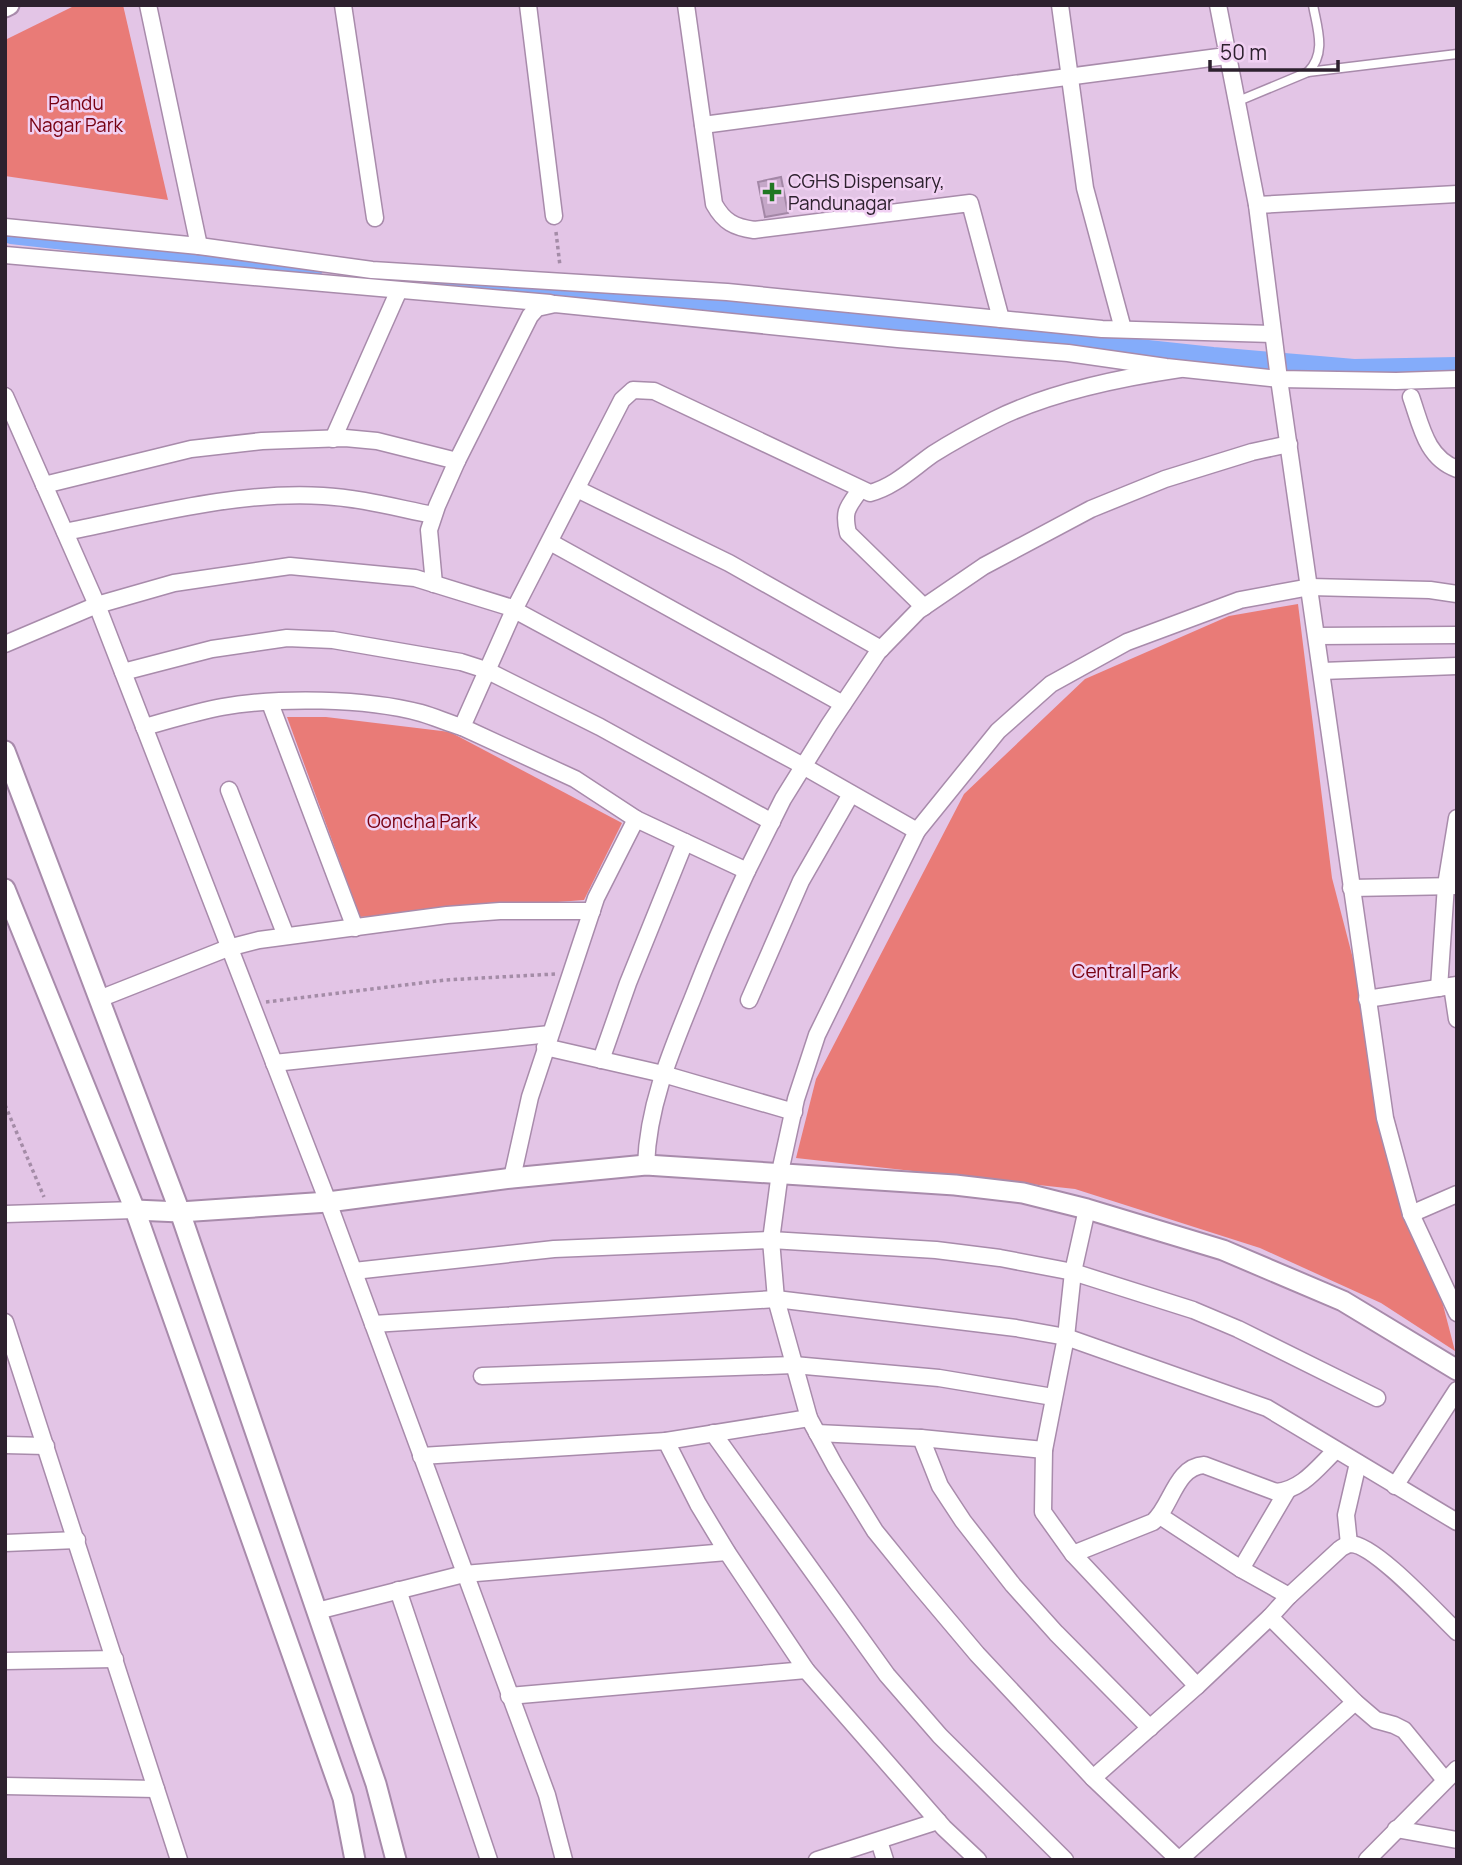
<svg xmlns="http://www.w3.org/2000/svg" width="1462" height="1865" font-family="Manrope,sans-serif">
	<style>
		.green { fill: #e97b77 }
		.lines { fill: none; stroke-linecap: round; stroke-linejoin: round }
		.canal { stroke: #84acfa; stroke-width: 18 }
		.building { fill: #c5a7c8; stroke: #a387a6; stroke-width: 2 }
		.service-casing { stroke: #a88bab; stroke-width: 11 }
		.minor-casing { stroke: #a88bab; stroke-width: 19 }
		.tertiary-casing { stroke: #a88bab; stroke-width: 23 }
		.path { stroke: #a48ca7; stroke-width: 3.5; stroke-dasharray: 3.5 3.5; stroke-linecap: butt }
		.service { stroke: #fff; stroke-width: 8 }
		.minor { stroke: #fff; stroke-width: 16 }
		.tertiary { stroke: #fff; stroke-width: 19 }
		.poi-dot { fill: #207723; stroke: #f1d1f3; stroke-width: 2.5 }
		.labels { text-anchor: middle; stroke-width: 5; stroke-linejoin: round; paint-order: stroke }
		.park-label { font-size: 19px; fill: #770012; stroke: #f1d1f3 }
		.poi-label { font-size: 19px; fill: #2d212e; stroke: #f1d1f3; text-anchor: start }
	</style>
	<rect width="100%" height="100%" fill="#e3c5e6"/>
	<g class="green">
		<path d="M76 5H123L168 200 5 176V40Z"/>
		<path d="M1298 604 1332 878 1455 1351 1381 1303 1260 1248 1075 1189 796 1158 816 1079 964 794 1085 679 1229 616Z"/>
		<path d="M287 717H326L450 732 622 823 584 900 360 917Z"/>
	</g>
	<g class="lines">
		<g class="canal">
			<path d="M11 235 314 269"/>
			<path d="M432 281 991 332 1213 356 1354 368 1457 366"/>
		</g>
	</g>
	<path class="building" d="M781 177 788 213 765 217 758 182Z"/>
	<g class="lines">
		<g class="service-casing">
			<g id="service">
				<path d="M1308 72 1457 54"/>
				<path d="M1236 102 1308 72C1327 53 1317 28 1313 5"/>
			</g>
		</g>
		<g class="minor-casing">
			<g id="minor">
				<path d="M148 5 199 246"/>
				<path d="M343 5 375 218"/>
				<path d="M528 5 554 216"/>
				<path d="M686 5 714 204C724 222 734 227 754 230L970 203 1001 319"/>
				<path d="M1060 5 1085 188 1123 329"/>
				<path d="M1218 5 1257 205 1279 379 1385 1118 1411 1214 1457 1313"/>
				<path d="M703 125 1226 56"/>
				<path d="M1257 205 1457 194"/>
				<path d="M5 227 199 246 372 270 727 292 1102 329 1273 334"/>
				<path d="M5 255 550 303"/>
				<path d="M5 396 97 605 328 1202 547 1795 564 1860"/>
				<path d="M1411 397C1421 425 1426 458 1457 469"/>
				<path d="M333 439 399 290"/>
				<path d="M457 461 530 316 537 308 555 304 898 339 1068 353 1166 367 1279 379 1396 381 1457 379"/>
				<path d="M44 485 191 449 262 441 345 438 377 441 457 461 437 506 429 530 434 584"/>
				<path d="M577 489 729 563 881 649"/>
				<path d="M860 490C847 508 843 511 848 533L924 607"/>
				<path d="M65 532C150 515 236 491 323 496 360 498 397 508 433 515"/>
				<path d="M550 542 843 704"/>
				<path d="M1317 636 1457 635"/>
				<path d="M5 644 97 605 174 583 290 566 415 578 509 607 796 762 917 831"/>
				<path d="M1322 671 1457 666"/>
				<path d="M123 672 212 649 287 638 333 640 461 662 486 670 600 727 772 822"/>
				<path d="M270 703 355 928"/>
				<path d="M144 727C170 720 196 712 222 707 279 697 365 698 421 713 435 717 448 723 462 727"/>
				<path d="M229 790 286 936"/>
				<path d="M636 819 575 779 462 727 514 610 622 400 633 390 654 391 870 493C894 487 913 468 933 454 952 442 974 430 994 420 1049 392 1119 378 1180 369"/>
				<path d="M1351 888 1457 886"/>
				<path d="M1452 986 1457 1019"/>
				<path d="M1439 988 1446 885 1457 818"/>
				<path d="M99 999 228 948 259 940 447 915 500 911H592"/>
				<path d="M1367 999 1457 985"/>
				<path d="M749 1000 801 881 851 794"/>
				<path d="M545 1047 663 1074 794 1112"/>
				<path d="M601 1060 628 983 685 842"/>
				<path d="M274 1063 550 1034"/>
				<path d="M646 1165C648 1106 670 1054 692 1000 709 956 727 914 747 871"/>
				<path d="M512 1178 530 1097 596 898 636 819 747 871 783 799 829 725 878 652 918 611 984 566 1091 509 1165 479 1252 452 1289 444"/>
				<path d="M1087 1209 1073 1272 1066 1337 1044 1450 1043 1512 1073 1554 1197 1686"/>
				<path d="M5 1214 135 1210"/>
				<path d="M1411 1214 1457 1194"/>
				<path d="M354 1271 554 1249 771 1240 936 1250 1000 1258 1073 1272 1193 1310 1238 1329 1377 1398"/>
				<path d="M5 1322 179 1860"/>
				<path d="M373 1324 776 1299 1016 1328 1066 1337 1267 1408 1457 1522"/>
				<path d="M482 1376 794 1365 939 1378 1053 1397"/>
				<path d="M713 1433 887 1675 940 1736 1065 1860"/>
				<path d="M817 1433 921 1438 1044 1450"/>
				<path d="M921 1438 940 1486 963 1521 1013 1585 1056 1633 1150 1728"/>
				<path d="M666 1441 809 1418"/>
				<path d="M5 1445 46 1446"/>
				<path d="M421 1456 666 1441 698 1504 727 1552 806 1670 944 1828 978 1860"/>
				<path d="M1395 1486 1457 1390"/>
				<path d="M1160 1516 1241 1569 1289 1596"/>
				<path d="M5 1543 77 1540"/>
				<path d="M1349 1544 1346 1515 1358 1463"/>
				<path d="M1073 1554 1153 1522C1172 1506 1175 1467 1204 1465L1276 1492C1302 1490 1318 1467 1336 1450"/>
				<path d="M1241 1569 1287 1491"/>
				<path d="M398 1590 489 1860"/>
				<path d="M317 1611 464 1574 727 1552"/>
				<path d="M1270 1617 1289 1596 1340 1549C1341 1548 1348 1544 1350 1544 1374 1543 1438 1614 1457 1632"/>
				<path d="M5 1661 115 1659"/>
				<path d="M509 1696 806 1670"/>
				<path d="M1355 1702 1179 1860 1093 1778 977 1654 918 1584 875 1531 835 1466 809 1418 776 1299 771 1240 780 1172 796 1099 817 1035 917 831 998 731 1051 684 1127 642 1240 600 1310 587 1430 590 1457 594"/>
				<path d="M1093 1778 1197 1686 1270 1617 1355 1702 1376 1720 1394 1725 1404 1730 1445 1780"/>
				<path d="M5 1786 156 1789"/>
				<path d="M1396 1829 1457 1840"/>
				<path d="M879 1841 885 1860"/>
				<path d="M817 1860 938 1821"/>
				<path d="M1367 1860 1457 1769"/>
			</g>
		</g>
		<g class="tertiary-casing">
			<g id="tertiary">
				<path d="M5 7 9 5"/>
				<path d="M5 751 180 1212 376 1784 396 1860"/>
				<path d="M5 889 135 1210 343 1798 355 1860"/>
				<path d="M135 1210 180 1212 328 1202 512 1178 646 1165 955 1185 1023 1193 1087 1209 1223 1250 1343 1301 1457 1370"/>
			</g>
		</g>
		<g class="path">
			<path d="M556 232 560 266"/>
			<path d="M266 1002 445 980 555 974"/>
			<path d="M5 1105 44 1197"/>
		</g>
		<use href="#service" class="service"/>
		<use href="#minor" class="minor"/>
		<use href="#tertiary" class="tertiary"/>
	</g>
	<path class="poi-dot" d="M768.5 181.5h7v7h7v7h-7v7h-7v-7h-7v-7h7z"/>
	<g class="labels">
		<g class="park-label">
			<text x="76" y="110">Pandu<tspan x="76" dy="22">Nagar Park</tspan></text>
			<text x="422" y="828">Ooncha Park</text>
			<text x="1125" y="978">Central Park</text>
		</g>
		<g class="poi-label">
			<text x="788" y="188">CGHS Dispensary,<tspan x="788" dy="22">Pandunagar</tspan></text>
		</g>
	</g>
	<rect width="1462" height="1865" fill="none" stroke="#2d212e" stroke-width="14"/>
	<path d="M1210 60v10h128v-10" fill="none" stroke="#2d212e" stroke-width="3.5"/>
	<text x="1220" y="60" font-size="21" fill="#2d212e" stroke="#f1d1f3" stroke-width="5" paint-order="stroke">50 m</text>
</svg>
